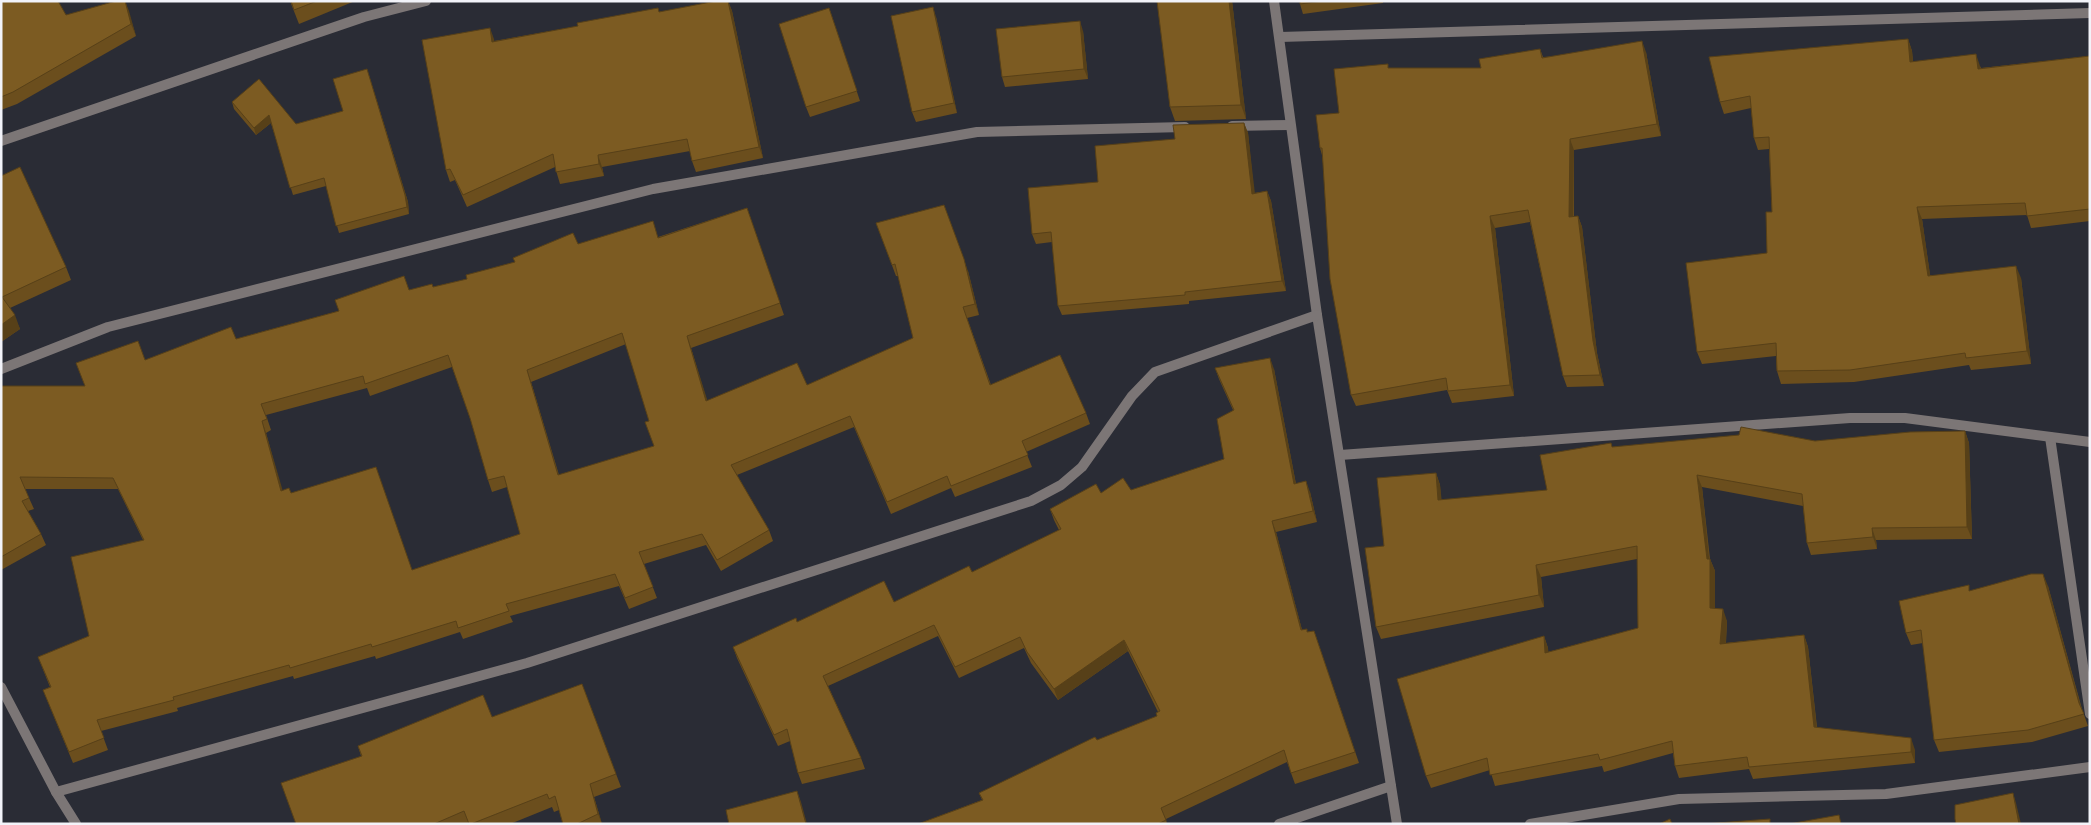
<svg xmlns="http://www.w3.org/2000/svg" width="2091" height="825" font-family="'Libre Baskerville',serif">
	<style>
		.lines { fill: none; stroke-linecap: round; stroke-linejoin: round }
		.street { stroke: #7c7676; stroke-width: 10 }
		.wall { fill: #6b4e1d; fill-rule: evenodd }
		.shaded-wall { fill: #574018 }
		.building { fill: #7c5b22; stroke: #574018; fill-rule: evenodd }
	</style>
	<rect width="100%" height="100%" fill="#2a2c35"/>
	<g class="lines">
		<g class="street">
			<path d="M1274 1 1317 315 1397 824"/>
			<path d="M1280 37 2090 13"/>
			<path d="M1232 126 1290 125"/>
			<path d="M1 141 364 17 426 1"/>
			<path d="M1 369 108 327 653 189 977 132 1185 127"/>
			<path d="M2050 437 2090 714"/>
			<path d="M1340 455 1850 418H1905L2090 442"/>
			<path d="M1 687 56 792 76 824"/>
			<path d="M56 792 527 663 1031 501 1061 485 1082 467 1132 396 1155 372 1317 315"/>
			<path d="M1279 824 1391 786"/>
			<path d="M1530 824 1679 799 1886 794 2090 767"/>
		</g>
	</g>
	<g class="wall">
		<path d="M1 1 66 15 125 1 136 36 17 104 1 110Z"/>
		<path d="M290 1H355L299 24Z"/>
		<path d="M728 1 732 11 763 158 696 172 692 161 690 151 602 167 604 176 560 184 555 167 467 207 455 180 450 182 446 170 494 39V41L659 12Z"/>
		<path d="M1157 1H1232L1246 119 1175 121 1170 107Z"/>
		<path d="M1300 1H1383V3L1303 14 1300 4Z"/>
		<path d="M829 8 860 101 810 117 806 107Z"/>
		<path d="M936 17 957 113 916 122 912 112Z"/>
		<path d="M1083 31 1088 79 1005 87 1002 77Z"/>
		<path d="M1908 39 1912 51 1913 62 1980 66 1981 68 2090 56V221L2031 228 2027 215 1922 219 1930 275 2021 278 2031 364 1971 370 1969 365 1854 382 1781 384 1777 371 1776 356 1702 364 1697 352 1767 253 1772 212 1769 149 1758 150 1754 138 1751 108 1724 114 1720 102Z"/>
		<path d="M1540 49 1543 57 1646 52 1661 136 1574 150V216H1578L1582 227 1597 353 1604 386 1567 387 1563 376 1530 222 1495 228 1514 396 1452 403 1447 390 1356 406 1351 395 1322 155 1320 148 1339 113Z"/>
		<path d="M369 76 408 202 409 214 339 233 326 186 293 195 271 123 256 135 234 109 232 102 296 124 343 111Z"/>
		<path d="M1244 123 1248 133 1254 193 1267 191 1271 201 1286 291 1189 301V304L1062 315 1058 306 1052 242 1036 244 1032 234 1098 182 1175 139Z"/>
		<path d="M1 176 66 267 71 280 10 308 20 329 1 342Z"/>
		<path d="M747 208 784 315 691 348 707 401 807 385 913 338 898 276H896L876 223 968 271 979 315 967 318 991 385 1086 413 1090 424 1026 452 1032 467 955 497 951 488 891 514 854 427 737 475 769 530 773 541 721 571 706 545 644 564 657 598 629 609 619 586 510 616 513 622 463 639 460 632 376 659 375 656 294 679 293 676 177 708 178 711 101 731 108 750 73 763 43 690 50 687 38 657 89 636 143 540 118 489H25L34 509 28 511 41 534 46 545 1 570V386H85L145 360 236 339 339 311 409 290 433 287 467 279 578 244 658 237ZM626 344 649 421 654 446 559 475 531 382ZM452 367 470 418 488 480 492 492 507 487 520 534 412 570 291 493 282 491 266 433 271 430 266 415 367 388 370 396Z"/>
		<path d="M1215 368 1274 369 1296 484 1310 492 1317 522 1276 532 1302 630 1308 632 1314 631 1359 763 1295 784 1287 762 1166 819 1167 824H918L982 800 979 793 1097 740 1157 716 1158 712 1128 651 1058 700 1031 663 1024 648 959 678 938 636 828 686 861 758 865 769 802 784 798 773 790 741 778 746 737 658 733 647 797 622 894 602 972 572 1059 530 1054 520 1050 509 1101 493 1131 490 1224 459 1233 410 1219 379Z"/>
		<path d="M1965 431 1969 443 1972 539 1876 540 1877 549 1811 555 1807 543 1803 506 1702 487 1710 559 1715 571V608L1727 621 1726 643 1804 635 1808 647 1817 727 1915 750V763L1753 779 1749 769 1679 778 1675 766 1673 753 1604 772 1602 766 1495 786 1490 770 1431 788 1426 776 1544 636 1548 648V652L1638 628 1637 559 1541 577 1544 607 1381 639 1376 627 1384 546 1436 473 1440 485 1441 500 1547 490 1611 443 1612 447 1815 441Z"/>
		<path d="M2048 586 2082 709 2088 726 2032 742 1939 752 1934 740 1923 643 1911 645 1906 633 1971 591Z"/>
		<path d="M582 684 621 787 594 797 602 824H563L559 810 554 812 552 807 510 824H296L361 756 358 746 492 717Z"/>
	</g>
	<g class="shaded-wall">
		<path d="M125 1 129 11 136 36 131 24Z"/>
		<path d="M728 1 732 11 763 158 759 147Z"/>
		<path d="M1229 1H1232L1246 119 1241 105Z"/>
		<path d="M933 7 936 17 957 113 954 103Z"/>
		<path d="M1080 21 1083 31 1088 79 1084 69Z"/>
		<path d="M490 28 494 39 496 53 492 42Z"/>
		<path d="M1908 39 1912 51 1914 74 1910 62Z"/>
		<path d="M1642 41 1646 52 1661 136 1657 124Z"/>
		<path d="M1976 54 1980 66 1982 81 1978 69Z"/>
		<path d="M367 69 408 202 409 214 407 207Z"/>
		<path d="M269 115 272 122 256 135 254 128Z"/>
		<path d="M1244 123 1248 133 1256 203 1252 194Z"/>
		<path d="M1570 139 1574 150 1573 228 1569 217Z"/>
		<path d="M598 155 602 167 604 176 599 164Z"/>
		<path d="M1267 191 1271 201 1286 291 1282 281Z"/>
		<path d="M1917 207 1922 219 1932 288 1928 276Z"/>
		<path d="M948 216 968 271 979 315 975 304Z"/>
		<path d="M1490 216 1495 228 1514 396 1510 385Z"/>
		<path d="M1578 216 1582 227 1597 353 1604 386 1600 375 1593 341Z"/>
		<path d="M2016 266 2021 278 2031 364 2027 351Z"/>
		<path d="M15 315 20 329 1 342V325Z"/>
		<path d="M687 336 691 348 711 412 706 401Z"/>
		<path d="M1270 358 1274 369 1298 495 1294 484Z"/>
		<path d="M527 370 531 382 562 487 558 475Z"/>
		<path d="M262 421 266 433 286 502 281 491Z"/>
		<path d="M1965 431 1969 443 1972 539 1967 527Z"/>
		<path d="M1436 473 1440 485 1443 512 1438 500Z"/>
		<path d="M1697 475 1702 487 1710 567V559L1715 571V620L1710 608 1707 559Z"/>
		<path d="M1306 481 1310 492 1317 522 1313 511Z"/>
		<path d="M1272 521 1276 532 1305 641 1301 630Z"/>
		<path d="M1872 528 1876 540 1877 549 1873 537Z"/>
		<path d="M1536 565 1541 577 1544 607 1539 595Z"/>
		<path d="M2043 574 2048 586 2083 715 2079 703Z"/>
		<path d="M1723 609 1727 621 1725 656 1720 644Z"/>
		<path d="M1804 635 1808 647 1818 739 1814 727Z"/>
		<path d="M1544 636 1548 648 1550 665 1545 653Z"/>
		<path d="M1124 640 1128 651 1058 700 1054 689Z"/>
		<path d="M1911 738 1915 750V763L1911 752Z"/>
		<path d="M590 784 594 797 602 824 598 814Z"/>
		<path d="M797 791 801 802 807 824H806Z"/>
		<path d="M2013 793 2016 803 2021 824H2019Z"/>
	</g>
	<g class="building">
		<path d="M1 1H58L66 15 116 1H125L131 24 13 92 1 97Z"/>
		<path d="M291 1H317L294 10Z"/>
		<path d="M716 1H728L759 147 692 161 687 139 598 155 599 164 556 172 553 154 463 195 450 169 446 170 422 40 490 28 492 42 578 26 577 23 658 8 659 12Z"/>
		<path d="M1157 1H1229L1241 105 1170 107Z"/>
		<path d="M1300 1H1323L1300 4Z"/>
		<path d="M933 7 954 103 912 112 891 16Z"/>
		<path d="M829 8 857 91 806 107 779 24Z"/>
		<path d="M1080 21 1084 69 1002 77 996 29Z"/>
		<path d="M1908 39 1910 62 1976 54 1978 69 2090 56V209L2027 216 2025 203 1917 207 1928 276 2016 266 2027 351 1966 358 1965 353 1850 370 1777 371 1776 343 1697 352 1686 263 1767 253 1766 212H1772L1769 137 1754 138 1750 96 1720 102 1709 57Z"/>
		<path d="M1642 41 1657 124 1570 139 1569 217 1578 216 1593 341 1600 375 1563 376 1528 210 1490 216 1510 385 1448 391 1446 378 1351 395 1330 279 1322 148H1320L1316 115 1339 113 1334 69 1388 64V68H1481L1479 59 1540 49 1542 58Z"/>
		<path d="M367 69 405 195 407 207 336 226 324 178 290 188 269 115 254 128 232 102 259 79 296 124 343 111 333 79Z"/>
		<path d="M1244 123 1252 194 1267 191 1282 281 1185 292V295L1058 306 1051 232 1032 234 1028 188 1098 182 1095 146 1175 139 1173 125Z"/>
		<path d="M20 167 66 267 2 297 15 315 1 325V176Z"/>
		<path d="M944 205 964 259 975 304 963 307 990 385 1060 355 1086 413 1022 441 1028 455 951 486 947 476 887 502 850 416 731 465 769 530 717 560 702 534 639 552 653 587 625 598 615 574 506 604 509 611 458 628 456 621 372 647 371 644 290 668 289 665 173 697 174 700 97 720 104 738 69 752 43 690 51 687 38 657 89 636 71 557 144 540 113 478 20 477 29 498 22 501 41 534 1 557V386H85L76 363 138 341 145 360 231 327 236 339 339 311 335 300 404 276 409 290 432 284 433 287 467 279 466 275 515 262 513 258 573 233 578 244 653 221 658 238 747 208 780 303 687 336 706 401 797 363 807 385 913 338 895 264 892 265 876 223ZM622 333 649 421 645 422 654 446 558 475 527 370ZM448 355 470 418 488 480 504 476 520 534 412 570 376 467 291 493 289 488 281 491 262 421 267 419 261 404 363 376 365 384Z"/>
		<path d="M1270 358 1294 484 1306 481 1313 511 1272 521 1301 630 1307 629V632L1314 631 1355 752 1291 773 1284 750 1161 808 1166 820 1158 824H918L983 800 979 793 1095 737 1097 740 1157 716 1156 713 1160 711 1124 640 1054 689 1027 652 1020 637 955 667 934 625 823 676 861 758 798 773 787 729 774 735 733 647 796 618 797 622 884 581 894 602 969 566 972 572 1061 529 1050 509 1096 484 1101 493 1123 478 1131 490 1224 459 1217 419 1234 410 1215 368Z"/>
		<path d="M1741 427 1815 441 1910 432 1965 431 1967 527 1872 528 1873 537 1807 543 1802 494 1697 475 1707 559H1710V608L1723 609 1720 644 1804 635 1814 727 1911 738V752L1749 767 1747 757 1675 766 1672 741 1600 760 1598 754 1490 775 1487 758 1426 776 1397 679 1544 636 1545 653 1638 628 1637 546 1536 565 1539 595 1376 627 1365 548 1384 546 1377 478 1436 473 1438 500 1547 490 1540 455 1611 443 1612 447 1739 435Z"/>
		<path d="M2031 574H2043L2079 703 2084 714 2028 730 1934 740 1921 630 1906 633 1899 601 1969 585V591Z"/>
		<path d="M582 684 616 774 590 784 598 814 577 824H563L555 796 549 799 547 794 471 824H469L464 811 434 824H296L281 783 362 756 358 746 483 695 492 717Z"/>
		<path d="M797 791 806 824H729L726 810Z"/>
		<path d="M2013 793 2019 824H1956L1955 819V805Z"/>
		<path d="M1839 815 1841 824H1789Z"/>
		<path d="M1670 819 1672 824H1659Z"/>
		<path d="M1770 819V824H1704Z"/>
	</g>
	<rect width="2091" height="825" fill="none" stroke="#f2f3f9" stroke-width="5"/>
</svg>
